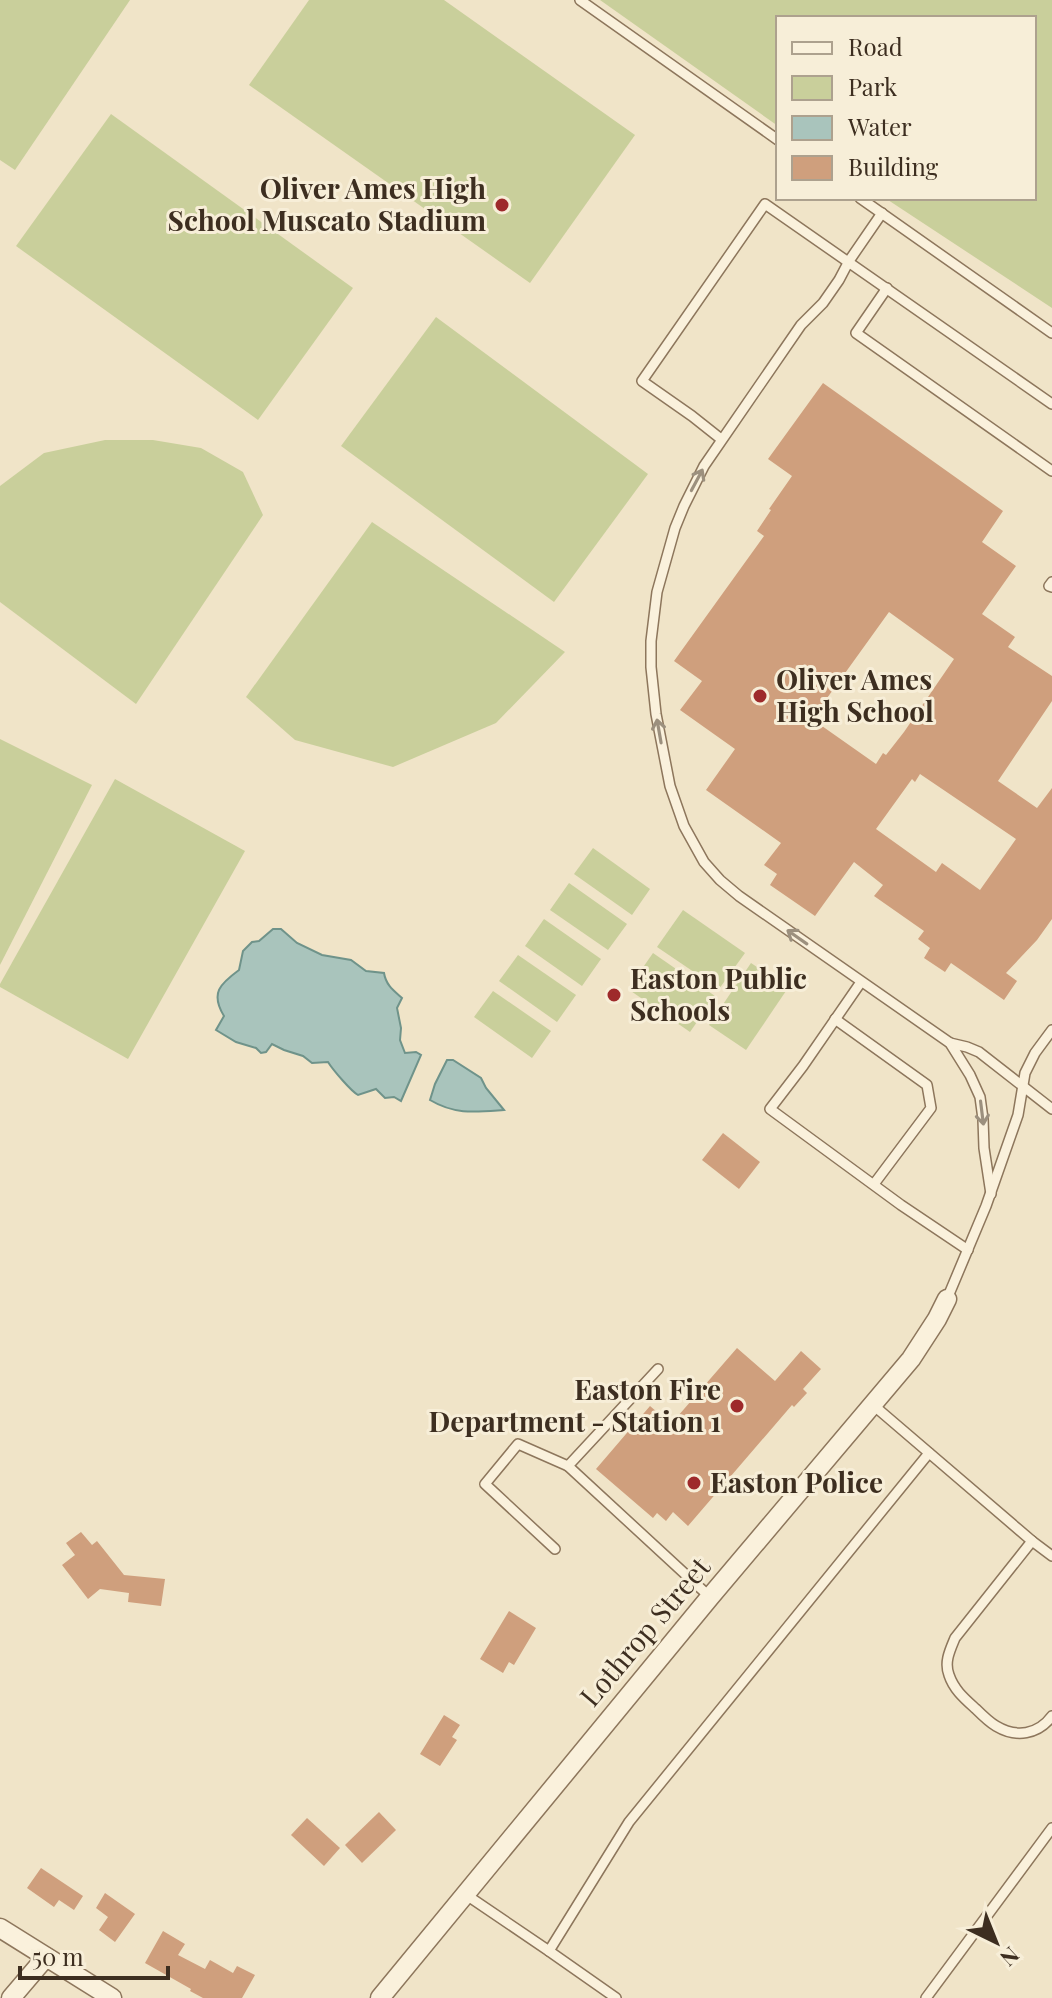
<svg xmlns="http://www.w3.org/2000/svg" width="1052" height="1998" font-family="'Playfair Display',serif">
	<style>
		.green { fill: #c9cf9b }
		.water { fill: #a9c4bc; stroke: #6f938a; stroke-width: 2 }
		.building { fill: #cf9f7d; fill-rule: evenodd }
		.lines { fill: none; stroke-linecap: round; stroke-linejoin: round }
		.lane-casing { stroke: #8d765c; stroke-width: 12 }
		.street-casing { stroke: #8d765c; stroke-width: 21 }
		.lane { stroke: #faf1dc; stroke-width: 9 }
		.street { stroke: #faf1dc; stroke-width: 18 }
		.oneway { stroke: #9c907e }
		.poi-dot { fill: #9e2a2b; stroke: #f7eed8; stroke-width: 3 }
		.labels { text-anchor: middle; stroke-width: 6; stroke-linejoin: round; paint-order: stroke }
		.poi-label { font-size: 28px; font-weight: bold; fill: #3d2e20; stroke: #f7eed8; text-anchor: start }
		.street-label { font-size: 28px; fill: #3d2e20; stroke: #f7eed8 }
	</style>
	<rect width="100%" height="100%" fill="#f0e4c8"/>
	<g class="green">
		<path d="M0 0H130L15 170 0 160Z"/>
		<path d="M309 0H444L635 135 530 283 249 85Z"/>
		<path d="M600 0H1052V308L885 198H1034V18H778V126Z"/>
		<path d="M111 114 353 288 258 420 16 246Z"/>
		<path d="M436 317 648 474 554 602 341 446Z"/>
		<path d="M105 440H153L201 448 243 472 263 515 136 704 0 602V486L44 453Z"/>
		<path d="M372 522 565 652 496 723 393 767 295 740 246 697Z"/>
		<path d="M0 739 92 785 0 965Z"/>
		<path d="M115 779 245 851 128 1059 0 987V984Z"/>
		<path d="M593 848 650 889 632 915 574 874Z"/>
		<path d="M569 883 627 924 608 950 550 910Z"/>
		<path d="M683 910 745 953 719 989 657 947Z"/>
		<path d="M544 919 601 959 582 986 525 946Z"/>
		<path d="M653 953 715 996 690 1032 628 989Z"/>
		<path d="M518 955 576 995 557 1022 499 981Z"/>
		<path d="M751 963 788 988 746 1050 709 1025Z"/>
		<path d="M493 991 551 1031 532 1058 474 1017Z"/>
	</g>
	<g class="water">
		<path d="M273 929H281L297 943 322 955 351 960 366 971 384 973C386 985 393 990 402 998L397 1008 401 1028 400 1040 405 1053 416 1052 421 1055 401 1101 394 1097 385 1098 376 1089 358 1095C351 1091 333 1070 328 1062L312 1063 303 1056 284 1050 272 1044 266 1052 261 1053 256 1048 236 1042 216 1030 224 1016C210 993 220 984 239 970L243 951 252 942 259 941Z"/>
		<path d="M447 1060H453L481 1078 486 1088 504 1110C476 1112 455 1115 430 1100L435 1084Z"/>
	</g>
	<g class="building">
		<path d="M823 383 1003 511 982 542 1016 566 982 614 1015 637 1008 647 1052 676V701L998 781 1037 808 1052 788V919L1037 940 1006 973 1017 981 1004 1000 951 963 945 972 924 958 930 948 918 939 924 931 874 896 883 885 854 862 815 916 770 885 777 874 764 865 781 843 706 790 735 749 680 710 702 681 674 661 764 536 757 531 771 510 769 509 792 476 768 459ZM889 612 954 659 904 732 886 755 883 753 876 764 812 719ZM920 774 1016 839 980 890 942 863 936 872 876 829 912 779 915 782Z"/>
		<path d="M723 1133 760 1162 739 1189 702 1160Z"/>
		<path d="M737 1348 775 1381 801 1351 821 1369 803 1389 807 1393 794 1407 792 1405 688 1526 673 1512 666 1521 657 1513 653 1518 596 1469 650 1406 671 1424Z"/>
		<path d="M81 1532 92 1545 97 1541 124 1575 165 1579 161 1606 128 1602 129 1593 100 1589 88 1599 62 1565 75 1555 66 1543Z"/>
		<path d="M509 1611 536 1628 514 1665 509 1662 503 1673 480 1659Z"/>
		<path d="M444 1715 460 1725 452 1737 457 1740 440 1766 420 1754Z"/>
		<path d="M379 1812 396 1830 362 1863 345 1845Z"/>
		<path d="M307 1818 340 1848 324 1866 291 1835Z"/>
		<path d="M41 1868 83 1896 74 1910 59 1900 54 1907 27 1888Z"/>
		<path d="M105 1893 135 1914 115 1942 99 1930 108 1917 96 1908Z"/>
		<path d="M163 1931 185 1944 178 1955 205 1969 210 1960 233 1973 237 1966 255 1975 242 1998H203L190 1991 191 1989 145 1963Z"/>
	</g>
	<g class="lines">
		<g class="lane-casing">
			<g id="lane">
				<path d="M580 0 778 140"/>
				<path d="M860 198 1052 333"/>
				<path d="M882 213 849 261 839 280 823 303 801 325 704 466 684 506 675 528 657 592 651 641V667L656 714 670 786 684 826 704 862 720 880 739 896 950 1043 970 1075 980 1097 983 1119 984 1148 991 1194"/>
				<path d="M887 288 856 333 1052 471"/>
				<path d="M721 439 692 416 642 381 765 204 1052 404"/>
				<path d="M1052 582 1049 586 1052 587"/>
				<path d="M861 982 803 1066 770 1109 901 1205 968 1250"/>
				<path d="M835 1019 927 1085 931 1108 874 1184"/>
				<path d="M950 1043 967 1047 979 1052 1052 1109"/>
				<path d="M947 1299 986 1206 1018 1115 1025 1073 1035 1053 1052 1030"/>
				<path d="M658 1369 568 1466 710 1597"/>
				<path d="M872 1404 1032 1541 1052 1556"/>
				<path d="M1032 1541 955 1638C950 1650 944 1662 949 1675 954 1690 965 1699 976 1709 982 1715 989 1722 996 1726 1016 1738 1038 1735 1052 1716"/>
				<path d="M555 1549 485 1484 518 1444 568 1466"/>
				<path d="M465 1894 549 1951 629 1822 929 1453"/>
				<path d="M549 1951 616 1998"/>
				<path d="M926 1998 1052 1828"/>
			</g>
		</g>
		<g class="street-casing">
			<g id="street">
				<path d="M0 1928 112 1998"/>
				<path d="M11 1998 46 1957"/>
				<path d="M380 1998 710 1597 911 1359 937 1319 947 1299"/>
			</g>
		</g>
		<use href="#lane" class="lane"/>
		<use href="#street" class="street"/>
	</g>
	<defs><path id="oneway-shaft" d="M-6 0H5M1.5-3L5.5 0L1.5 3" fill="none" stroke-width="1.6" stroke-linecap="round" stroke-linejoin="round" transform="scale(2)"/></defs>
	<g class="oneway">
		<use href="#oneway-shaft" transform="translate(697 480) rotate(-62)"/>
		<use href="#oneway-shaft" transform="translate(659 731) rotate(-100)"/>
		<use href="#oneway-shaft" transform="translate(797 937) rotate(-145)"/>
		<use href="#oneway-shaft" transform="translate(982 1113) rotate(83)"/>
	</g>
	<g class="poi-dot">
		<circle cx="502" cy="205" r="8"/>
		<circle cx="760" cy="696" r="8"/>
		<circle cx="614" cy="995" r="8"/>
		<circle cx="737" cy="1406" r="8"/>
		<circle cx="694" cy="1483" r="8"/>
	</g>
	<g class="labels">
		<g class="poi-label">
			<text x="486" y="199" text-anchor="end">Oliver Ames High<tspan x="486" dy="32">School Muscato Stadium</tspan></text>
			<text x="776" y="690">Oliver Ames<tspan x="776" dy="32">High School</tspan></text>
			<text x="630" y="989">Easton Public<tspan x="630" dy="32">Schools</tspan></text>
			<text x="721" y="1400" text-anchor="end">Easton Fire<tspan x="721" dy="32">Department - Station 1</tspan></text>
			<text x="710" y="1493">Easton Police</text>
		</g>
		<g class="street-label">
			<text transform="translate(645 1632) rotate(-50)" y="10">Lothrop Street</text>
		</g>
	</g>
	<rect x="776" y="16" width="260" height="184" fill="#f7eed8" stroke="#ada18e" stroke-width="2"/>
	<rect x="792" y="42" width="40" height="12" fill="#faf1dc" stroke="#ada18e" stroke-width="2"/>
	<text x="848" y="56" font-size="24" fill="#3d2e20">Road</text>
	<rect x="792" y="76" width="40" height="24" fill="#c9cf9b" stroke="#ada18e" stroke-width="2"/>
	<text x="848" y="96" font-size="24" fill="#3d2e20">Park</text>
	<rect x="792" y="116" width="40" height="24" fill="#a9c4bc" stroke="#ada18e" stroke-width="2"/>
	<text x="848" y="136" font-size="24" fill="#3d2e20">Water</text>
	<rect x="792" y="156" width="40" height="24" fill="#cf9f7d" stroke="#ada18e" stroke-width="2"/>
	<text x="848" y="176" font-size="24" fill="#3d2e20">Building</text>
	<g transform="translate(996 1942) rotate(137)" stroke="#f7eed8" stroke-width="6" paint-order="stroke">
	<path d="M0-6L14 30L0 20L-14 30Z" fill="#3d2e20"/>
	<text y="-12" font-size="22" font-weight="bold" text-anchor="middle" fill="#3d2e20">N</text>
	</g>
	<path d="M20 1966v12h148v-12" fill="none" stroke="#3d2e20" stroke-width="4"/>
	<text x="32" y="1966" font-size="24" fill="#3d2e20" stroke="#f7eed8" stroke-width="6" paint-order="stroke">50 m</text>
</svg>
